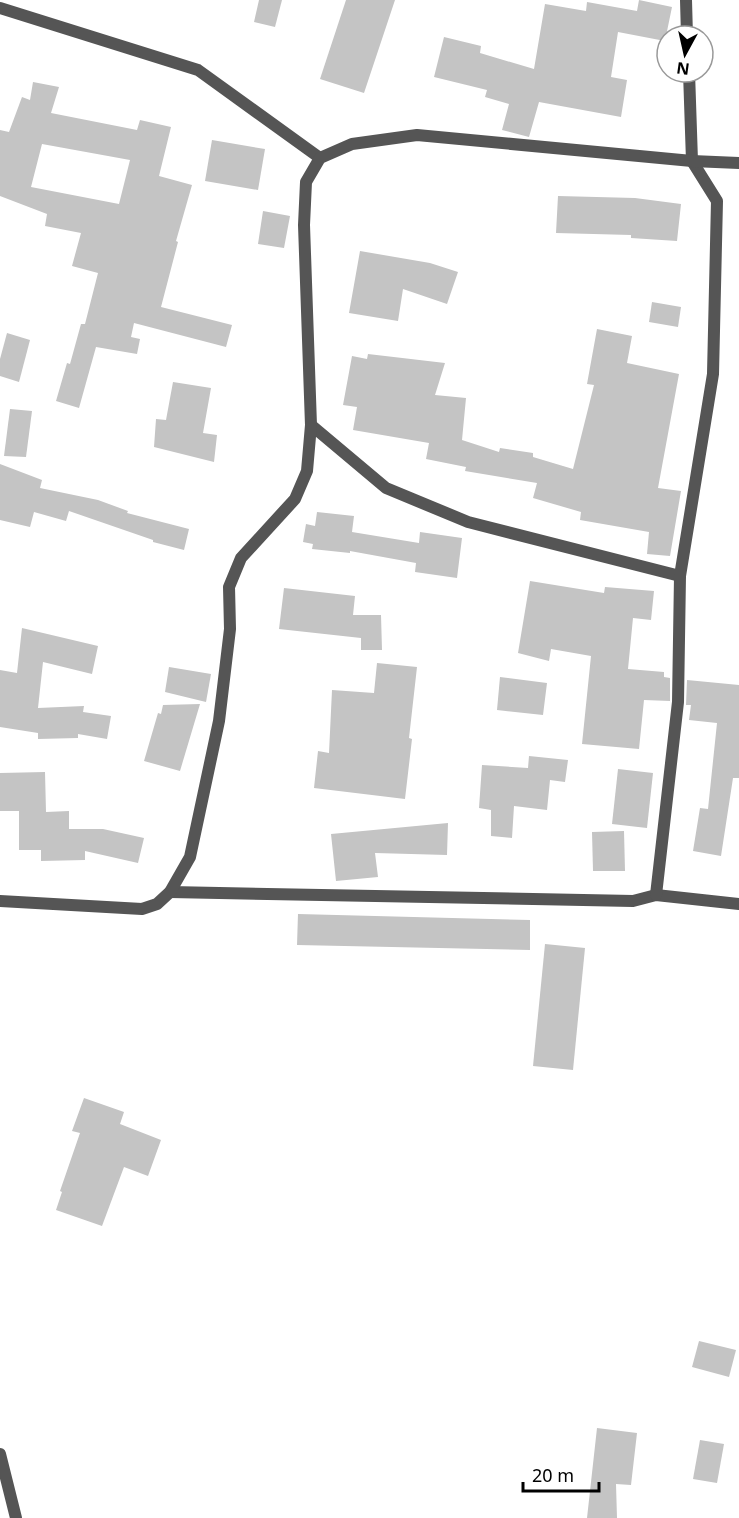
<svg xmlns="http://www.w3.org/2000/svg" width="739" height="1518" font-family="'Noto Sans',sans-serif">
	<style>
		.building { fill: #c4c4c4; fill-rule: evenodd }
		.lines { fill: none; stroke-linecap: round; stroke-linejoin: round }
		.street { stroke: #555; stroke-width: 12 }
	</style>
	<rect width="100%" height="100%" fill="#fff"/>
	<g class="building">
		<path d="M259 0H282L275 27 254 22Z"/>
		<path d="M346 0H395L364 93 320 79Z"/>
		<path d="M639 0 672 7 665 41 618 32 611 77 627 80 621 117 539 102 529 137 502 130 509 104 485 97 487 90 434 77 444 37 481 46 480 53 534 69 545 4 586 11 587 2 637 11Z"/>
		<path d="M33 82 59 87 51 113 137 130 140 120 171 127 159 176 192 185 176 241 178 242 161 307 232 325 226 347 134 323 131 337 140 339 137 354 96 347 79 408 56 401 67 363 70 364 81 324H85L98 273 72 266 81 233 45 226 47 214 0 196V130L9 132 22 97 30 100ZM42 144 130 160 119 204 31 187Z"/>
		<path d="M212 140 265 149 258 190 205 181Z"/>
		<path d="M558 196 635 198 681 204 677 241 631 238V235L556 233Z"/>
		<path d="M263 211 290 216 284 248 258 244Z"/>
		<path d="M360 251 430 263 458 272 447 304 403 289 398 321 349 313Z"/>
		<path d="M652 302 681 307 678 327 649 322Z"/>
		<path d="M597 329 632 336 627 363 679 374 658 488 681 491 670 556 647 554 649 532 580 520 581 512 533 498 537 483 465 471 466 467 426 459 429 443 353 430 357 407 343 405 352 356 367 359 368 354 445 363 435 395 466 398 462 440 499 452 500 448 533 453V457L573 469 594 385 587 384Z"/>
		<path d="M7 333 30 340 19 382 0 376V359Z"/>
		<path d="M173 382 211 388 203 433 217 435 214 462 154 447 156 419 166 420Z"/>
		<path d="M10 409 32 411 26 457 4 456Z"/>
		<path d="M0 464 42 480 40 488 98 500 128 511 127 513 189 529 184 550 153 542V540L69 511 66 521 34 512 30 527 0 520Z"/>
		<path d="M317 512 354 516 352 532 419 543 420 532 462 538 457 578 415 572 416 563 350 551V553L312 549 313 544 303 542 306 524 315 526Z"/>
		<path d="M530 581 604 593 605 587 654 591 651 620 633 618 628 669 664 672V677L670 678V701L644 700 639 749 582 744 591 656 551 649 549 661 518 653Z"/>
		<path d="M284 588 355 596 353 615H381L382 650H361V638L279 629Z"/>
		<path d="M22 628 98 646 92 674 43 662 38 708 84 706 83 712 111 716 107 739 78 734V738L38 739V733L0 727V670L17 673Z"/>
		<path d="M377 663 417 667 409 738 412 739 405 799 314 788 318 751 329 753 332 690 374 693Z"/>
		<path d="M169 667 211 674 206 702 165 692Z"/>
		<path d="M500 677 547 683 543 715 497 710Z"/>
		<path d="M687 680 739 685V778H733L721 856 693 851 700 808 708 809 717 723 689 720 691 705H686Z"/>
		<path d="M200 704 180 771 144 761 158 713 161 714 163 705Z"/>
		<path d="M529 756 568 760 565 782 550 780 547 810 514 806 512 838 491 836V810L479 808 482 765 528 768Z"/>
		<path d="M618 769 653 773 647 828 612 824Z"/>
		<path d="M45 772 46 812 69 811V829H103L144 838 138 863 85 851V860L41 861V850H19V811H0V773Z"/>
		<path d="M448 823 447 855 375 853 378 877 336 881 331 834Z"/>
		<path d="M624 831 625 871H593L592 832Z"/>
		<path d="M298 914 530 920V950L297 945Z"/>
		<path d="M545 944 585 948 573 1070 533 1066Z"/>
		<path d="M84 1098 124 1112 120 1124 161 1140 148 1176 124 1167 102 1226 56 1210 62 1192 60 1191 80 1133 72 1131Z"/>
		<path d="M699 1341 736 1350 729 1377 692 1367Z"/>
		<path d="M597 1428 637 1433 631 1485 616 1484 617 1518H587Z"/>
		<path d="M700 1440 724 1444 717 1483 693 1479Z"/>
	</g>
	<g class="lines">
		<g class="street">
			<path d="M686 0 687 36"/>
			<path d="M0 8 198 70 320 158"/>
			<path d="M311 425 386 488 468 522 680 576"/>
			<path d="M170 892 633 901 656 895 739 904"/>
			<path d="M656 895 678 702 680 576 713 374 717 201 692 161 689 72"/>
			<path d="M0 901 142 909 157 904 170 892 190 857 219 721 230 629 229 587 241 558 295 499 307 471 311 425 304 225 306 182 320 158 352 144 417 135 692 161 739 163"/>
			<path d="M0 1454 16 1518"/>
		</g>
	</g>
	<g transform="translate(685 54) rotate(188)"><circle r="28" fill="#ffffff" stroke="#999999" stroke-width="1.5"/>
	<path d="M0-4.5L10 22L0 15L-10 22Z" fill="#000000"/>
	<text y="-9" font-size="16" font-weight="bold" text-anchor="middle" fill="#000000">N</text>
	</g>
	<path d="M523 1482v9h76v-9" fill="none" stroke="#000000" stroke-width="3"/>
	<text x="532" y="1482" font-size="18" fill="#000000" stroke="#ffffff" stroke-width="4.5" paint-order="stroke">20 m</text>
</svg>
